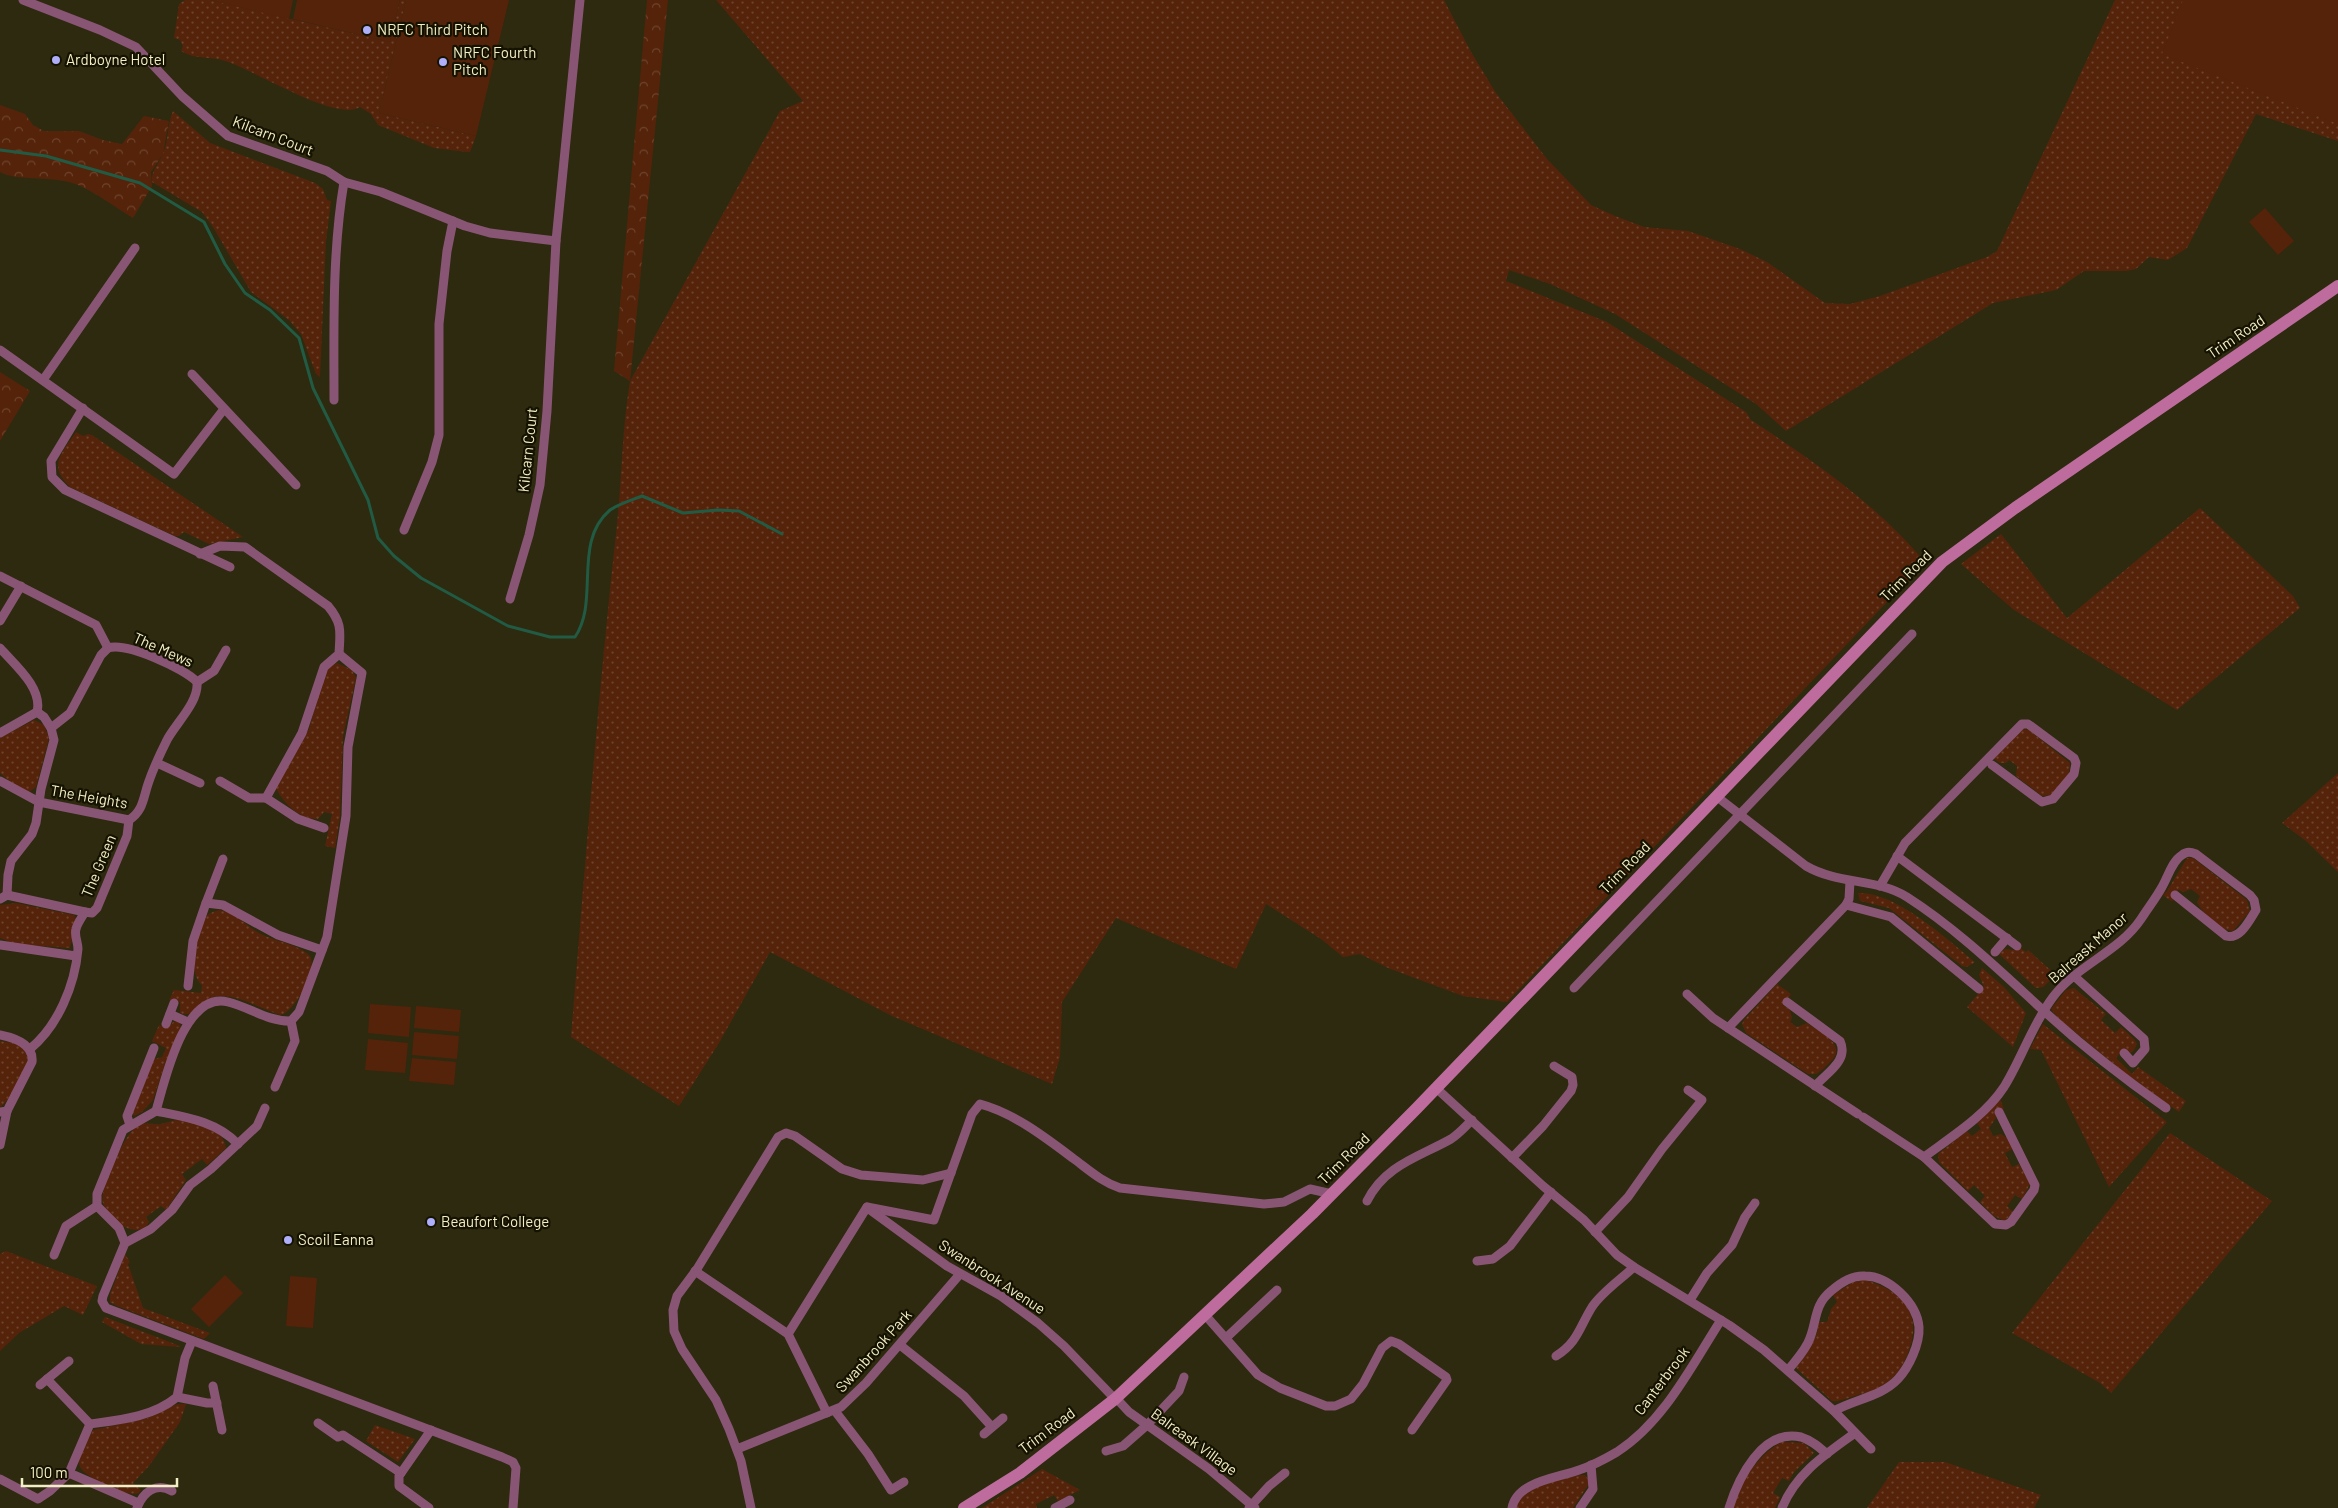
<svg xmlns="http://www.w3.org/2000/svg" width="2338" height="1508" font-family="Barlow,sans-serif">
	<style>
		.grass { fill: url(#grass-dots) }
		.forest { fill: url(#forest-crowns) }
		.garden { fill: #55230a }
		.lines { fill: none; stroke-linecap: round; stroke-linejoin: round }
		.stream { stroke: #225b44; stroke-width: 3 }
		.street { stroke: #895574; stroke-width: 9 }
		.secondary { stroke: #be6c9e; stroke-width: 12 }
		.poi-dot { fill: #aeaefa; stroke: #151200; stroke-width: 2 }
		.labels { text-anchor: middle; stroke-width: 4.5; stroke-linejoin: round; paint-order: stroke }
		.poi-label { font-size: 15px; fill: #f2eec5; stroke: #151200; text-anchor: start }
		.street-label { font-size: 15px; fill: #f2eec5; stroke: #151200 }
	</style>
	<defs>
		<pattern id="grass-dots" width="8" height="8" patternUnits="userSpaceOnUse" patternTransform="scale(1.25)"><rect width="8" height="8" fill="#55230a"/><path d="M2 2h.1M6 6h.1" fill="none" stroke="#6e432c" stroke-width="1.8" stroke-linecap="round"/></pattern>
		<pattern id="forest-crowns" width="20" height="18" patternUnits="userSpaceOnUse" patternTransform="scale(1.25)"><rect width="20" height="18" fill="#55230a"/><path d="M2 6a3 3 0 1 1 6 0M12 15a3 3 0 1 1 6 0" fill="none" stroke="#6e432c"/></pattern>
	</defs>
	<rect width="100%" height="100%" fill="#2d2a0f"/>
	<g class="grass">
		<path d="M185 0H210L390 42 400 0H406L379 113 476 136 470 152H467L434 148 378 125 371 114 360 107C335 123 252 68 222 60 206 56 196 60 181 51L183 46 180 40 174 38 179 4Z"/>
		<path d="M716 0H1444L1471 52 1496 93 1547 159 1591 205 1615 216 1644 227 1688 231 1740 249 1767 262 1825 303 1850 304 1880 296 1987 257 1997 251 2115 0H2338V141L2256 114 2187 248 2168 260 2149 257 2136 269 2126 271H2084L2056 290 1993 303 1786 431 1756 404 1615 314 1550 284 1509 270 1506 281 1607 322 1746 412 1751 420C1815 462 1875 503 1925 562L1507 1002 1463 996 1388 968 1360 954 1343 957 1321 939 1266 904 1236 969 1116 918 1062 1002 1060 1057 1052 1084 892 1016 770 952 719 1043 679 1106 571 1037C585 866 598 695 617 524 622 476 622 429 630 381L780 111 803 101Z"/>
		<path d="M173 111 210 143 315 183 323 189 327 200 331 201 326 241 320 377 316 374 301 334 289 320 251 292 213 227 202 212 152 182C151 169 159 165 163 153 169 140 167 125 173 111Z"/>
		<path d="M76 432 83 436 88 434 92 435 243 537 209 544 184 532 179 536H175L70 487C47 465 62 453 76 432Z"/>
		<path d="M2200 508 2293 596 2300 608 2177 710 2014 610 1961 564 2001 534 2067 618Z"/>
		<path d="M337 663 352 670 356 678 343 736 340 816 335 848 325 846 332 814 324 812 318 819C298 819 284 803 275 787L309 729 325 672 330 667Z"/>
		<path d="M34 720 44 725 49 738 36 787 29 792 9 781 0 773V738Z"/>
		<path d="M2024 729 2029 730 2070 763 2069 773 2051 795 2042 796 2016 776 2017 766 2009 760 2006 763H2000L1993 758 2021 730Z"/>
		<path d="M2338 773V872L2306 841 2282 823Z"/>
		<path d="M2187 858H2193L2247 900 2250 911 2233 931C2221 931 2202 913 2197 902L2200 896 2191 889 2184 892 2178 890 2172 898 2174 900 2171 901 2163 895 2167 891Z"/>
		<path d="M1858 893C1895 891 1947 939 1975 962L1967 967 1962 966 1889 908 1860 901Z"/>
		<path d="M16 903 74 915 76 919 70 948 15 944 0 938V905Z"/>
		<path d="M219 910C235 912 246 926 259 933 275 942 297 943 310 956 317 970 296 1010 281 1015 260 1009 235 992 213 997 200 1001 194 1019 180 1013V1002L169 1000 174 990 201 993 202 985C187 974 196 932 205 918 208 913 213 912 219 910Z"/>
		<path d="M2019 947 2026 952 2028 950 2056 975 2043 987 2036 988 1999 954 2005 949 2014 950Z"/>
		<path d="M1982 968 2004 987 2026 1013 2013 1047 1967 1007 1984 987 1979 975Z"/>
		<path d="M1777 984 1791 994 1783 1005 1790 1010 1792 1018 1790 1022 1797 1027 1807 1023C1819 1032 1847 1044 1832 1060 1827 1065 1822 1071 1816 1074H1808L1746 1033 1742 1024 1744 1020Z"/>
		<path d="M2074 988 2106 1014 2101 1020 2115 1033 2121 1027 2134 1039 2137 1044 2134 1050 2129 1054 2123 1049 2116 1058 2132 1074 2138 1067 2186 1101 2179 1112 2126 1074 2058 1018 2051 1009 2066 990Z"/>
		<path d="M177 1021 180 1023 181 1029 165 1064 153 1100 142 1112 134 1116 132 1113 154 1059 162 1057 166 1048 152 1041 159 1025 168 1028 173 1022Z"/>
		<path d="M2043 1024 2167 1122 2109 1187 2041 1050 2030 1049Z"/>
		<path d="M0 1041 18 1044 26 1049C27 1053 28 1057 28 1061 26 1072 9 1102 0 1107Z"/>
		<path d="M2000 1099 2004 1109 1995 1113 1996 1118 1989 1128 1993 1136 2001 1134 2007 1138 2013 1149 2005 1153 2012 1167 2019 1164 2030 1184 2022 1199 2015 1195 2007 1206 2013 1212 2005 1221 1994 1216 1980 1202 1985 1196 1974 1185 1968 1191 1939 1162 1938 1154 1967 1131 1972 1136 1981 1129 1977 1123Z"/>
		<path d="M176 1120C193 1122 224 1127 226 1148L207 1165 202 1159 182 1174 186 1180 166 1210 161 1206 146 1217 149 1222C137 1243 107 1218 103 1203 99 1189 126 1130 139 1125 147 1121 153 1125 161 1124 166 1123 171 1121 176 1120Z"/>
		<path d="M2170 1133 2272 1201 2111 1393 2100 1383 2012 1333Z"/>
		<path d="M6 1251 97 1286 83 1315 64 1306 19 1333 0 1351V1254Z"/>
		<path d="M125 1254 130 1262 128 1264 143 1308 210 1333 204 1339 117 1306 110 1302V1295Z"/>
		<path d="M1865 1280C1902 1290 1924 1315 1908 1353 1903 1365 1897 1376 1886 1383 1877 1390 1865 1393 1855 1396 1847 1398 1840 1402 1832 1401L1796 1368C1801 1350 1819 1345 1818 1322H1827L1831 1309 1837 1302 1833 1295 1853 1282Z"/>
		<path d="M105 1317 180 1346V1347L141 1344 102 1322Z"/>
		<path d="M177 1404H186L180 1422 149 1466 133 1483 141 1490 139 1493C129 1498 78 1476 79 1463 79 1453 88 1440 93 1430L148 1418Z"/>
		<path d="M375 1425 415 1439 398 1462 366 1441Z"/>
		<path d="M1782 1442 1804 1443 1814 1453 1794 1472 1789 1481 1782 1478 1773 1493 1780 1497 1775 1508H1732C1739 1483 1759 1454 1782 1442Z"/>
		<path d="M1899 1462H1945L2041 1495 2034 1508H1867Z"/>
		<path d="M1042 1469 1080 1490 1058 1501 1054 1495 1036 1504 1037 1508H982Z"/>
		<path d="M1579 1475H1585L1589 1480 1588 1485 1573 1508H1515C1521 1485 1559 1481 1579 1475Z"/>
	</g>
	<g class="forest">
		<path d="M647 0H668L630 381 614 371Z"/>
		<path d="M0 105 25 114 33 125 44 131H79L103 140 122 144 144 116 169 121 163 154 151 172 152 186 133 218C116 208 90 188 72 183 52 176 14 181 0 172Z"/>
		<path d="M0 372 30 391 0 441Z"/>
	</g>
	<g class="garden">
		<path d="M210 0H293L289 19Z"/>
		<path d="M297 0H400L390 42 293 19Z"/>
		<path d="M406 0H509L476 136 379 113Z"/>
		<path d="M2183 0H2338V124L2162 54Z"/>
		<path d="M2265 208 2294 241 2278 255 2249 222Z"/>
		<path d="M370 1004 411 1007 409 1037 368 1033Z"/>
		<path d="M416 1006 461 1010 459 1032 414 1028Z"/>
		<path d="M414 1032 459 1036 457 1059 412 1055Z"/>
		<path d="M368 1039 408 1043 405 1073 365 1070Z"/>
		<path d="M412 1058 456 1062 454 1085 409 1081Z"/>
		<path d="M225 1275 243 1293 209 1327 191 1309Z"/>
		<path d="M290 1276 317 1278 313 1328 286 1326Z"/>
	</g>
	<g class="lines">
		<path class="stream" d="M0 150 46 156 140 183 204 222 225 264 245 293 270 310 299 338 313 388 368 500 378 538 394 556 421 578 508 626 550 637H575C600 601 572 542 610 510 619 504 632 500 642 496L683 513 718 510 739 511 782 534"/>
		<g class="street">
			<path d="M23 0 100 30 136 47 182 96 228 136 327 171 344 182 381 192 465 226 490 233 556 241"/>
			<path d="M0 350 174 474 224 409"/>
			<path d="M192 374 296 485"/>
			<path d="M43 380 135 248"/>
			<path d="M334 400C334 327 332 253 344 182"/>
			<path d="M83 408 51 461 52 477 65 490 230 567"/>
			<path d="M404 530 432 462 439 435V324L447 251 453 221"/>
			<path d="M200 554 220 546 245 547 328 606C343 624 340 632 339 654L324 667 302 733 266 798 298 819 324 828"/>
			<path d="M0 576 96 625 108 648"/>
			<path d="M510 599 529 535 540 485 547 411 556 241 580 0"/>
			<path d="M0 621 21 586"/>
			<path d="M0 648C15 665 43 688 37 712"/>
			<path d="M108 648C127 642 183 668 197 682"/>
			<path d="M197 682 214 671 226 650"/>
			<path d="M37 712 44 717 51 728"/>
			<path d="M0 733 37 712"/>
			<path d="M157 763 200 783"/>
			<path d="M0 781 39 802 129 820C143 811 143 799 148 784 153 769 160 754 167 740 176 723 199 702 197 682"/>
			<path d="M220 781 249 798H266"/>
			<path d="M1716 796 1806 866C1839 885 1877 878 1907 897 1957 929 2000 971 2044 1011 2082 1046 2123 1078 2166 1108"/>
			<path d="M1897 856 2017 946"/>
			<path d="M1880 886 1905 843 2022 724H2028L2074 758 2076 763 2074 774 2053 799 2042 802 1992 765"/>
			<path d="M7 895 8 875 11 861 32 834 36 823 41 789 54 740 51 728 70 713 101 655 108 648"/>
			<path d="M0 899 7 895 85 912"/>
			<path d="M206 903 223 859"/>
			<path d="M1846 905 1891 917 1979 989"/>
			<path d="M0 945 76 956"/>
			<path d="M1995 952 2007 938"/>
			<path d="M2074 976 2144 1039 2145 1049 2133 1063 2124 1053"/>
			<path d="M188 986 193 941 206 903 223 905 278 935 322 950"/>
			<path d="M1574 988 1912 634"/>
			<path d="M1687 994 1713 1018 1858 1114"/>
			<path d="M1787 1002 1840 1041C1849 1060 1828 1072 1815 1086"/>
			<path d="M170 1014 188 1022"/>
			<path d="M166 1024 174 1003"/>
			<path d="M1728 1028 1846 905 1849 899 1850 881"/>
			<path d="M0 1035C15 1038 34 1044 32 1062L7 1111 0 1112"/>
			<path d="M30 1049C58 1026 75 985 78 949 78 942 74 935 76 929 77 924 82 917 85 912L92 913 97 908 127 836 129 820"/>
			<path d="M275 1087 295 1041 291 1021 299 1012 327 937 346 816 348 747 362 673 339 654"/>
			<path d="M1436 1088 1543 1186 1584 1220 1617 1255 1634 1267 1729 1325 1764 1350 1834 1411 1871 1449"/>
			<path d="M265 1108 257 1126 211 1169 190 1185 172 1210 151 1229 125 1243 103 1296 102 1301 106 1308 502 1457 513 1462 516 1468 513 1508"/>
			<path d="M1863 1117 1924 1157 1995 1224 2006 1225 2011 1222 2034 1190 2035 1185 1999 1112"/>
			<path d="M130 1125 127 1116 154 1048"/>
			<path d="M238 1144C216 1121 186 1117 156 1111 165 1080 184 991 228 1002 249 1007 269 1022 291 1021"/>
			<path d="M0 1145 7 1111"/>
			<path d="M1924 1157C1951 1137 1985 1116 2004 1087 2022 1058 2032 1025 2053 997 2077 965 2119 952 2141 919 2148 908 2156 898 2162 887 2168 877 2172 861 2182 855 2187 851 2191 852 2196 854L2250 895 2254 900 2256 910C2249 921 2240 940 2226 936L2175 895"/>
			<path d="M1512 1158 1543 1126 1571 1091 1573 1085 1572 1077 1554 1066"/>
			<path d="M1367 1201C1385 1165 1419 1157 1451 1139 1459 1134 1465 1127 1472 1120"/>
			<path d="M867 1207 934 1220 972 1114 980 1104C1014 1113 1046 1138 1074 1159 1089 1170 1102 1182 1120 1188L1264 1204 1284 1202 1310 1189 1332 1194"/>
			<path d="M869 1209 947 1266 1001 1296 1038 1323 1064 1346 1115 1399"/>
			<path d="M1595 1232 1628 1197 1662 1149 1702 1100 1688 1090"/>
			<path d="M125 1243 119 1228 97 1206V1194L123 1130 156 1111"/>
			<path d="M54 1255 66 1226 97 1206"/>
			<path d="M1477 1261 1493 1259 1510 1246 1551 1192"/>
			<path d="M695 1271 788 1334 827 1413"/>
			<path d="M1690 1300 1707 1273 1732 1245 1745 1217 1755 1203"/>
			<path d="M1206 1316 1258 1375 1280 1388 1326 1406H1335L1351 1399 1363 1384 1382 1348 1391 1341 1399 1344 1446 1377 1447 1380 1412 1430"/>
			<path d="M788 1334 867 1207"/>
			<path d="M1227 1337 1277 1290"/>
			<path d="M900 1345 964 1396 992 1427"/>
			<path d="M1556 1356C1578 1342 1579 1328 1592 1307 1602 1292 1620 1280 1634 1267"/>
			<path d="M1788 1370C1796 1360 1806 1350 1810 1338 1817 1320 1814 1305 1831 1291 1840 1283 1852 1275 1865 1276 1889 1276 1917 1303 1919 1327 1920 1344 1909 1367 1898 1379 1881 1397 1855 1399 1834 1411"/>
			<path d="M47 1379 90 1424"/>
			<path d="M40 1385 69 1361"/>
			<path d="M213 1386 222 1430"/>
			<path d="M177 1397 207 1403H217"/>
			<path d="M1116 1398 1129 1412 1209 1469 1255 1508"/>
			<path d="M835 1411 868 1454 891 1490 904 1482"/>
			<path d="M318 1423 338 1437 343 1435 401 1473"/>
			<path d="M984 1434 1003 1418"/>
			<path d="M737 1449 841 1407 866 1383 960 1274"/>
			<path d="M1106 1451 1123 1446 1147 1425 1179 1391 1184 1377"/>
			<path d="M69 1473 138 1503"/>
			<path d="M0 1479 38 1499 50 1491 69 1473 90 1424C120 1420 153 1417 177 1397L185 1358 192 1341"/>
			<path d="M137 1508C143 1492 156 1482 172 1491"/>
			<path d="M429 1508 399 1486V1476L431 1430"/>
			<path d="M751 1508 741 1461 729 1429 716 1400 682 1349 674 1331 673 1310 677 1296 697 1269 778 1137 786 1133 795 1136 842 1169 861 1175 923 1180 951 1173"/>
			<path d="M1055 1508 1070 1500"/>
			<path d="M1249 1508 1269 1486 1285 1473"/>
			<path d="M1512 1508C1517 1481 1558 1478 1579 1470 1592 1466 1605 1459 1617 1452 1664 1422 1692 1365 1721 1320"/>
			<path d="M1580 1508 1593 1489 1591 1465"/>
			<path d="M1729 1508C1738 1479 1762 1428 1801 1437 1811 1440 1819 1447 1827 1454"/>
			<path d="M1782 1508C1796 1473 1826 1454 1855 1433"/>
		</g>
		<path class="secondary" d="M964 1508 1020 1473 1115 1399 1312 1214 1417 1108 1942 562 2015 508 2338 286"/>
	</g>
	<g class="poi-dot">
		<circle cx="367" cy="30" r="5"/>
		<circle cx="56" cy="60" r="5"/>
		<circle cx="443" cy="62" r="5"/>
		<circle cx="431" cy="1222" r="5"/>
		<circle cx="288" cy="1240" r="5"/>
	</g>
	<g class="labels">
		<g class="poi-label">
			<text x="377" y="35">NRFC Third Pitch</text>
			<text x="453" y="58">NRFC Fourth<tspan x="453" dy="17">Pitch</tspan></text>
			<text x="66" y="65">Ardboyne Hotel</text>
			<text x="441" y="1227">Beaufort College</text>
			<text x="298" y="1245">Scoil Eanna</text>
		</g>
		<g class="street-label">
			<text transform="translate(273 136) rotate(21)" y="5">Kilcarn Court</text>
			<text transform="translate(2236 337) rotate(-34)" y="5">Trim Road</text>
			<text transform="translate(528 450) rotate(-84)" y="5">Kilcarn Court</text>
			<text transform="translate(1906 576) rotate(-45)" y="5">Trim Road</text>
			<text transform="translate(163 650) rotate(24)" y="5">The Mews</text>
			<text transform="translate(89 797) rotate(10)" y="5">The Heights</text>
			<text transform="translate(99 866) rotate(-67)" y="5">The Green</text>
			<text transform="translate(1625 868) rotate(-46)" y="5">Trim Road</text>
			<text transform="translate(2088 948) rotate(-41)" y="5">Balreask Manor</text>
			<text transform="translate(1344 1159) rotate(-45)" y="5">Trim Road</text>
			<text transform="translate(992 1277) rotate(33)" y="5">Swanbrook Avenue</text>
			<text transform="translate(874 1351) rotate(-48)" y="5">Swanbrook Park</text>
			<text transform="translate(1662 1381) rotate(-53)" y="5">Canterbrook</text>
			<text transform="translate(1047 1431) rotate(-37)" y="5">Trim Road</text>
			<text transform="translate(1194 1442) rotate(36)" y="5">Balreask Village</text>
		</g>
	</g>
	<path d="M22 1478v8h155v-8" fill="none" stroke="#f2eec5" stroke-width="2.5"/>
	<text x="30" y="1478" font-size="15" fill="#f2eec5" stroke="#151200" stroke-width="4" paint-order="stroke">100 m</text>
</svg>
